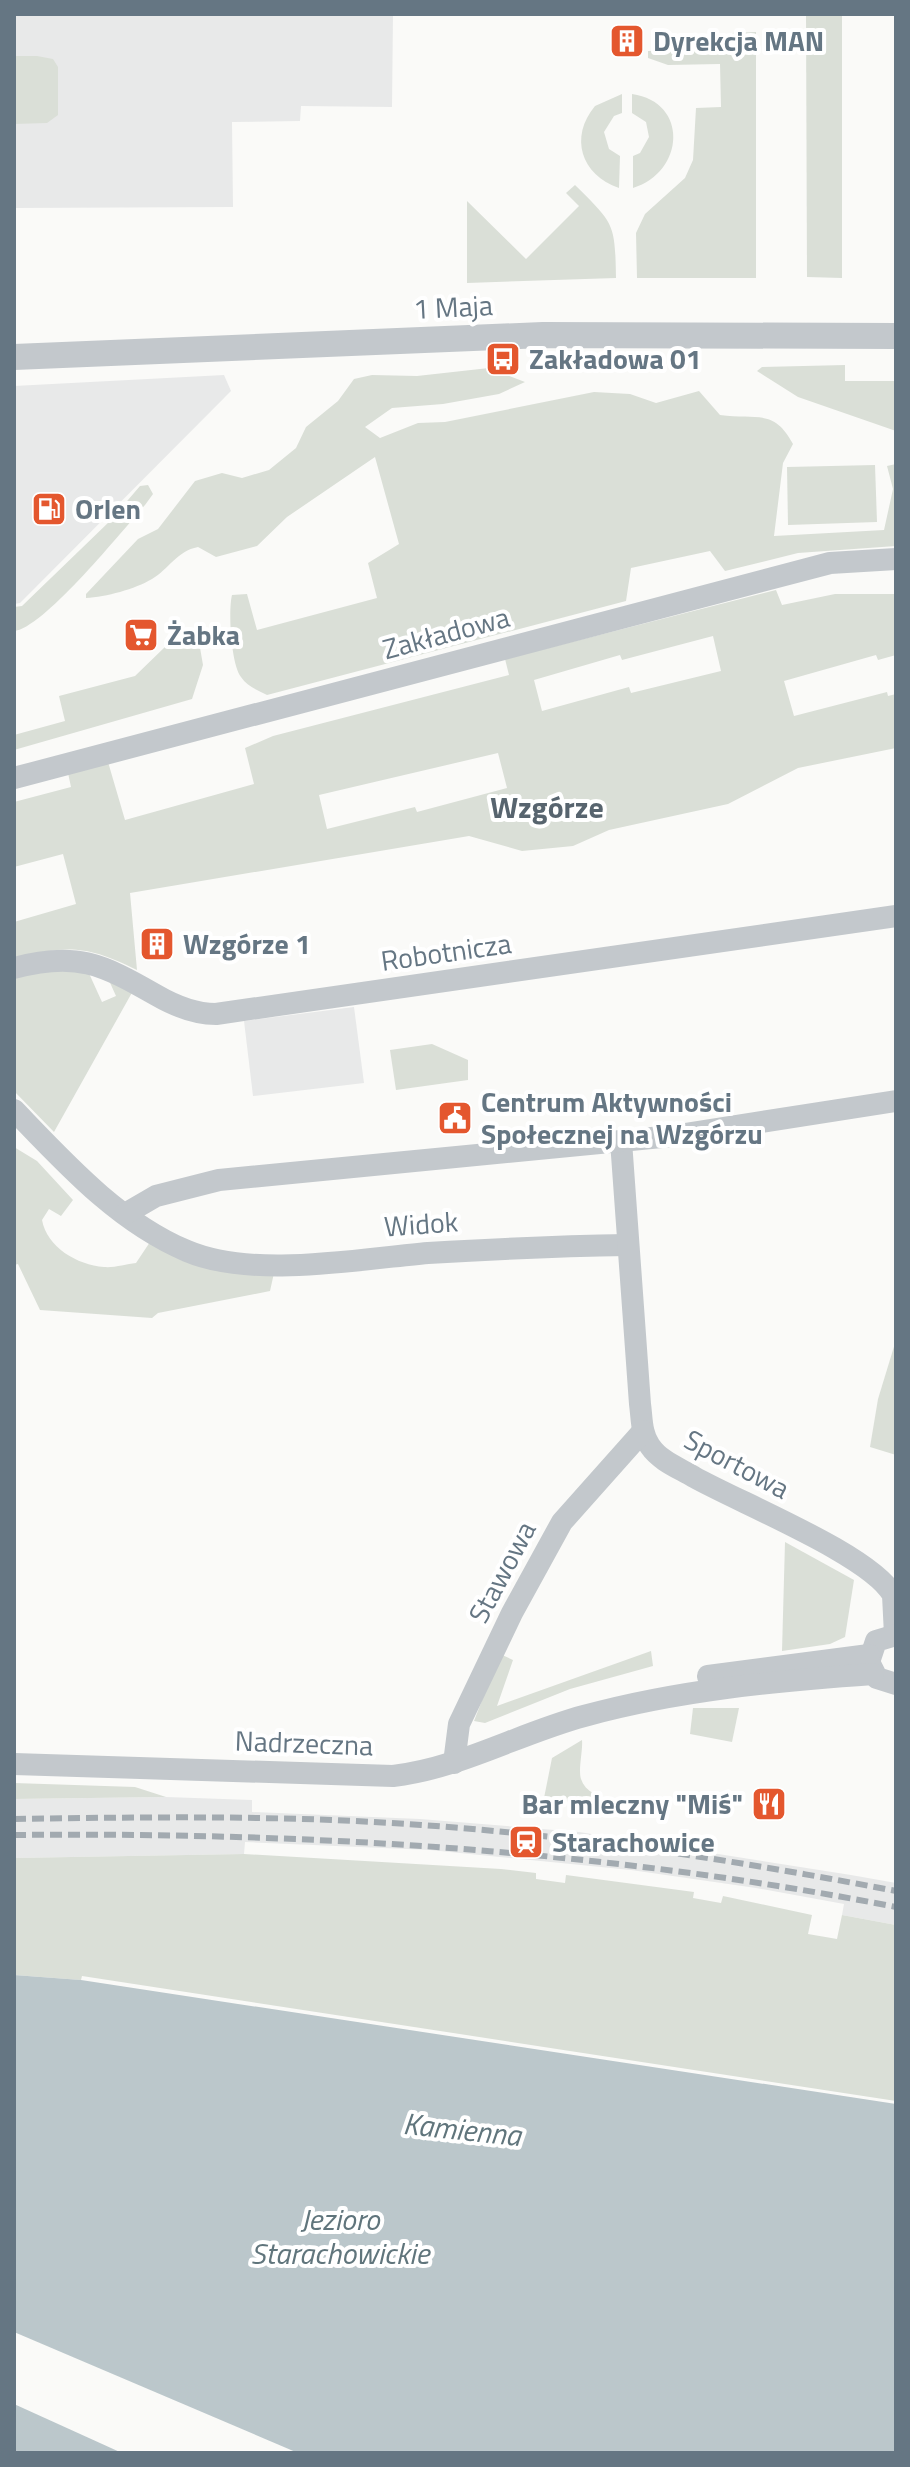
<svg xmlns="http://www.w3.org/2000/svg" width="910" height="2467" font-family="'Titillium Web',sans-serif">
	<style>
		.built { fill: #e8e9e9 }
		.green { fill: #dadfd7; fill-rule: evenodd }
		.water { fill: #bbc7cb }
		.lines { fill: none; stroke-linecap: round; stroke-linejoin: round }
		.minor { stroke: #c3c8cc; stroke-width: 22 }
		.tertiary { stroke: #c3c8cc; stroke-width: 26 }
		.rail { stroke: #a2aab0; stroke-width: 6; stroke-dasharray: 12 6; stroke-linecap: butt }
		.labels { text-anchor: middle; stroke-width: 8; stroke-linejoin: round; paint-order: stroke }
		.poi-label { font-size: 28px; font-weight: bold; fill: #657683; stroke: #fff; text-anchor: start }
		.street-label { font-size: 28px; fill: #657683; stroke: #fff }
		.neighbourhood-label { font-size: 30px; font-weight: bold; fill: #57646e; stroke: #fff }
		.water-label { font-size: 30px; font-style: italic; fill: #60757c; stroke: #fff }
	</style>
	<rect width="100%" height="100%" fill="#fafaf8"/>
	<g class="built">
		<path d="M14 14H393L392 107 301 106 300 121 232 122 233 207 14 208Z"/>
		<path d="M224 375 231 391 20 603 14 604V386Z"/>
		<path d="M354 1007 364 1083 253 1096 244 1021Z"/>
		<path d="M166 1797 252 1800V1812L420 1819 579 1832 851 1875 896 1883V1925L842 1915 844 1904 756 1888 631 1870 430 1850 245 1842 244 1854 14 1858V1799Z"/>
	</g>
	<g class="green">
		<path d="M806 14H842V278L807 277Z"/>
		<path d="M756 32V278H637L636 233 645 214 685 178 693 160 696 108 721 107 720 64 668 65 648 58V51L732 49V33Z"/>
		<path d="M37 56 53 59 58 67V115L47 123 14 124V56Z"/>
		<path d="M622 94V113L614 116 604 132 609 149 620 156 619 188C581 175 569 137 595 106Z"/>
		<path d="M632 94C689 102 685 172 633 188V156L640 153 649 137 646 122 632 113Z"/>
		<path d="M575 185C614 224 615 222 616 278L467 283V201L526 259 579 206 566 193Z"/>
		<path d="M845 365V381H896V431L798 397 757 371 762 367Z"/>
		<path d="M489 368 525 382 499 394 443 404 392 408 365 427 380 438 418 423 445 422 594 392 630 394 656 403 699 391 720 415C756 420 774 408 793 444L783 463 774 536 884 530 893 489 887 466 896 464V546L798 553 725 571 710 551 631 568 626 601 267 695C257 690 247 686 241 677 231 664 228 611 232 595L247 594 257 630 377 598 368 563 399 544 375 457 287 517 257 546 216 557 198 547C177 551 169 569 152 579 135 589 106 597 86 598V594L138 539 158 529 195 481 222 473 242 478 269 470 296 448 306 427 338 401 354 379 372 375 417 376Z"/>
		<path d="M875 465 877 522 788 525 787 467Z"/>
		<path d="M148 485 153 494 145 505C122 531 43 629 14 631V607L22 606 110 521 140 486Z"/>
		<path d="M776 590 782 605 835 594H896V655L878 660 876 655 784 681 794 716 887 692 888 696 896 694V748L798 768 728 804 609 830 573 846 522 851 469 836 130 893 137 970C87 945 68 945 14 958V922L76 904 63 854 14 867V802L71 787 68 773 108 762 125 820 254 784 245 748 273 736 509 675 505 659ZM713 636 721 671 631 693 629 687 542 711 534 680 620 655 622 660ZM498 753 507 788 417 812 415 807 327 829 319 795Z"/>
		<path d="M198 636 203 665 192 699 14 750V735L65 721 59 696 135 676 166 646Z"/>
		<path d="M54 965 87 969 102 1002 116 996 107 976 134 989 54 1132 14 1091V976Z"/>
		<path d="M432 1044 468 1060V1080L396 1090 390 1050Z"/>
		<path d="M14 1147 37 1161 73 1200 61 1216 49 1209 42 1220C47 1247 77 1265 104 1267 114 1268 126 1264 136 1263L150 1242C198 1272 218 1272 274 1273L270 1291 158 1313 152 1318 40 1310 18 1264 14 1265Z"/>
		<path d="M896 1340V1455L870 1447 878 1399Z"/>
		<path d="M785 1542 854 1580 845 1637 830 1644 782 1651Z"/>
		<path d="M651 1651 653 1666 570 1689 485 1723 474 1721 500 1654 513 1660 497 1706Z"/>
		<path d="M693 1708H739L732 1742 690 1734Z"/>
		<path d="M582 1740C583 1751 578 1769 581 1779 589 1805 639 1801 659 1803L658 1815 544 1798 552 1758Z"/>
		<path d="M14 1783 135 1787 166 1797 14 1799Z"/>
		<path d="M244 1854 501 1869 536 1873V1879L565 1883 566 1875 694 1892 693 1898 721 1903 723 1896 812 1915 808 1934 837 1939 842 1915 896 1925V2101L82 1976 81 1980 14 1975V1858Z"/>
	</g>
	<g class="water">
		<path d="M14 1975 81 1980 896 2104V2453H298L14 2332Z"/>
		<path d="M14 2404 122 2453H14Z"/>
	</g>
	<g class="lines">
		<g class="minor">
			<path d="M14 778 830 563 896 559"/>
			<path d="M14 968C76 951 102 964 156 995 175 1006 194 1014 216 1014L896 916"/>
			<path d="M14 1110C65 1163 118 1222 187 1251 253 1279 358 1259 428 1253 495 1249 562 1246 628 1245"/>
			<path d="M621 1141 640 1404C642 1418 641 1434 650 1446 660 1461 679 1468 694 1477 740 1503 871 1555 893 1595L895 1635"/>
			<path d="M125 1214 156 1196 219 1180 672 1136 896 1101"/>
			<path d="M896 1635 876 1641 869 1662 877 1678 896 1684"/>
			<path d="M708 1676 869 1655"/>
			<path d="M454 1763 459 1724 512 1613 562 1522 643 1431"/>
			<path d="M14 1764 393 1776C461 1768 520 1733 584 1716 679 1690 776 1681 873 1674"/>
		</g>
		<path class="tertiary" d="M14 357 543 335 896 336"/>
		<g class="rail">
			<path d="M14 1819C150 1817 286 1815 421 1825 581 1836 739 1861 896 1891"/>
			<path d="M14 1835C310 1832 605 1850 896 1907"/>
		</g>
	</g>
	<defs>
		<g id="building-square" transform="scale(1.8)"><rect x="-9" y="-9" width="18" height="18" rx="4" fill="#e4572e" stroke="#fff"/><path d="M-4-6H4V6H1V3H-1V6H-4ZM-2.5-4.3h1.7v1.8h-1.7ZM.8-4.3h1.7v1.8H.8ZM-2.5-1h1.7V.8h-1.7ZM.8-1h1.7V.8H.8Z" fill="#fff"/></g>
		<g id="bus-square" transform="scale(1.8)"><rect x="-9" y="-9" width="18" height="18" rx="4" fill="#e4572e" stroke="#fff"/><path d="M-5-6H5V4H4V6H2V4H-2V6H-4V4H-5ZM-3.5-4V0h7V-4ZM-3.5 1.2v1.5H-2V1.2ZM2 1.2v1.5H3.5V1.2Z" fill="#fff"/></g>
		<g id="fuel-square" transform="scale(1.8)"><rect x="-9" y="-9" width="18" height="18" rx="4" fill="#e4572e" stroke="#fff"/><path d="M-5.5-6h7V0h2V4h1.3V-2.5L3-4.5l.8-.8L6-3V5H2.5V1h-1V6h-7ZM-4.2-4.7v3.2H.2V-4.7Z" fill="#fff"/></g>
		<g id="supermarket-square" transform="scale(1.8)"><rect x="-9" y="-9" width="18" height="18" rx="4" fill="#e4572e" stroke="#fff"/><path d="M-6-5.5h2.5l.6 2H6L4.5 2H-2.5L-4.4-4H-6ZM-1.5 3.2a1.3 1.3 0 1 0 .1 0ZM3 3.2a1.3 1.3 0 1 0 .1 0Z" fill="#fff"/></g>
		<g id="civic-square" transform="scale(1.8)"><rect x="-9" y="-9" width="18" height="18" rx="4" fill="#e4572e" stroke="#fff"/><path d="M-.6-6.5H3V-4.5H.6V-3L4-1V1h2V6H-6V1h2V-1L-.6-3ZM-1.2 2.5V6h2.4V2.5Z" fill="#fff"/></g>
		<g id="restaurant-square" transform="scale(1.8)"><rect x="-9" y="-9" width="18" height="18" rx="4" fill="#e4572e" stroke="#fff"/><path d="M-5-6h1v4h1v-4h1v4h1v-4h1v5L-1.5 .5V6h-2V.5L-5-1ZM5-6V6H3V1.5H1.5Q1.5-4 5-6Z" fill="#fff"/></g>
		<g id="station-square" transform="scale(1.8)"><rect x="-9" y="-9" width="18" height="18" rx="4" fill="#e4572e" stroke="#fff"/><path d="M-3-6H3Q5-6 5-4V2Q5 4 3 4L4.5 6H3L1.5 4h-3L-3 6H-4.5L-3 4Q-5 4-5 2V-4Q-5-6-3-6ZM-3.5-4v3h7v-3ZM-3.5 1v1.5H-2V1ZM2 1v1.5H3.5V1Z" fill="#fff"/></g>
	</defs>
	<g fill-rule="evenodd">
		<use href="#building-square" x="627" y="41"/>
		<use href="#bus-square" x="503" y="359"/>
		<use href="#fuel-square" x="49" y="509"/>
		<use href="#supermarket-square" x="141" y="635"/>
		<use href="#building-square" x="157" y="944"/>
		<use href="#civic-square" x="455" y="1118"/>
		<use href="#restaurant-square" x="769" y="1804"/>
		<use href="#station-square" x="526" y="1842"/>
	</g>
	<g class="labels">
		<g class="poi-label">
			<text x="653" y="51">Dyrekcja MAN</text>
			<text x="529" y="369">Zakładowa 01</text>
			<text x="75" y="519">Orlen</text>
			<text x="167" y="645">Żabka</text>
			<text x="183" y="954">Wzgórze 1</text>
			<text x="481" y="1112">Centrum Aktywności<tspan x="481" dy="32">Społecznej na Wzgórzu</tspan></text>
			<text x="743" y="1814" text-anchor="end">Bar mleczny "Miś"</text>
			<text x="552" y="1852">Starachowice</text>
		</g>
		<g class="street-label">
			<text transform="translate(453 307) rotate(-3)" y="10">1 Maja</text>
			<text transform="translate(446 633) rotate(-15)" y="10">Zakładowa</text>
			<text transform="translate(446 952) rotate(-8)" y="10">Robotnicza</text>
			<text transform="translate(421 1224) rotate(-4)" y="10">Widok</text>
			<text transform="translate(737 1464) rotate(28)" y="10">Sportowa</text>
			<text transform="translate(502 1572) rotate(-62)" y="10">Stawowa</text>
			<text transform="translate(304 1743) rotate(2)" y="10">Nadrzeczna</text>
		</g>
		<g class="neighbourhood-label">
			<text x="547" y="818">Wzgórze</text>
		</g>
		<g class="water-label">
			<text transform="translate(462 2130) rotate(6)" y="10">Kamienna</text>
			<text x="340" y="2230">Jezioro<tspan x="340" dy="34">Starachowickie</tspan></text>
		</g>
	</g>
	<rect width="910" height="2467" fill="none" stroke="#657683" stroke-width="32"/>
</svg>
